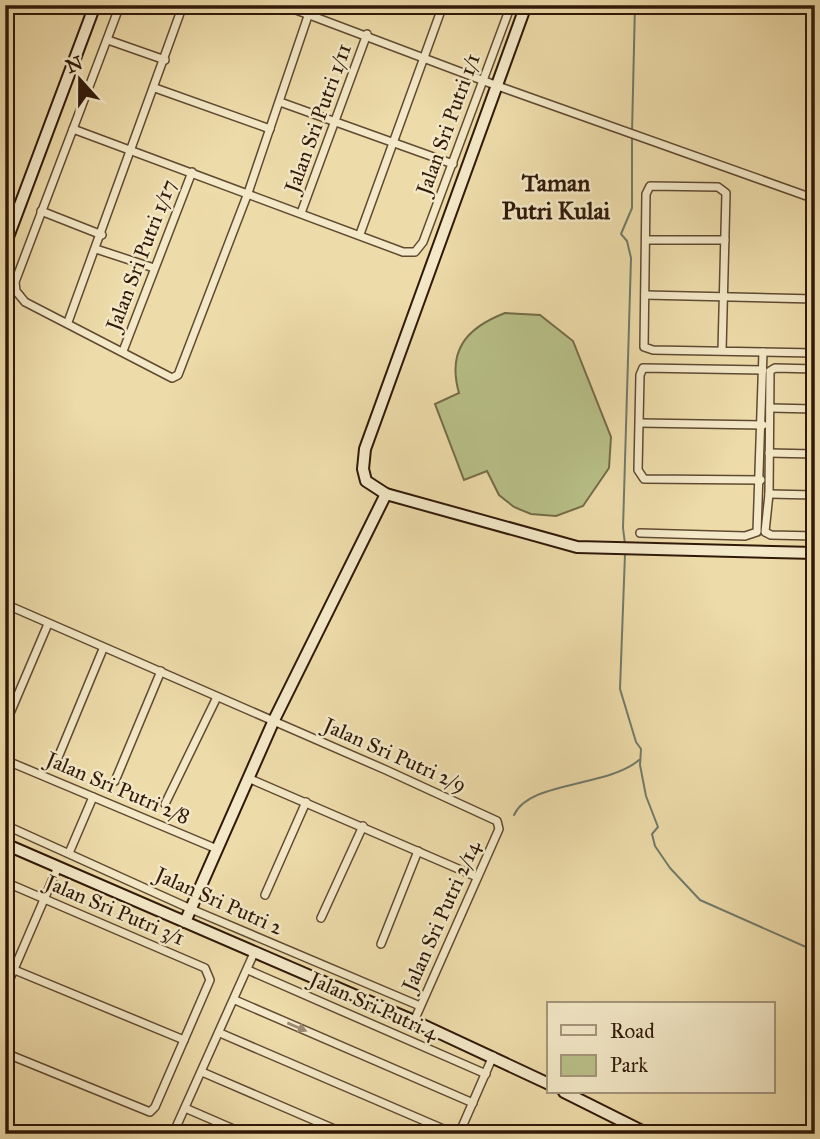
<svg xmlns="http://www.w3.org/2000/svg" width="820" height="1139" font-family="'IM FELL Great Primer',serif">
	<style>
		.green { fill: #b8c088; stroke: #746c48; stroke-width: 2 }
		.lines { fill: none; stroke-linecap: round; stroke-linejoin: round }
		.stream { stroke: #707a6b; stroke-width: 2 }
		.street-casing { stroke: #604a31; stroke-width: 10 }
		.secondary-casing { stroke: #311909; stroke-width: 14 }
		.street { stroke: #f3e8c7; stroke-width: 7 }
		.secondary { stroke: #f3e8c7; stroke-width: 10 }
		.oneway { fill: #9c8b72 }
		.labels { text-anchor: middle; stroke-width: 5; stroke-linejoin: round; paint-order: stroke }
		.street-label { font-size: 21px; fill: #311909; stroke: #f3e8c7 }
		.quarter-label { font-size: 24px; font-weight: bold; fill: #311909; stroke: #f3e8c7 }
	</style>
	<rect width="100%" height="100%" fill="#eddba9"/>
	<filter id="stains"><feTurbulence type="fractalNoise" baseFrequency=".00286" numOctaves="4"/><feColorMatrix values="0 0 0 0 .2 0 0 0 0 .09 0 0 0 0 .02 0 0 0 .5 -.17"/></filter>
	<radialGradient id="worn" r=".72"><stop offset=".6" stop-color="#630" stop-opacity="0"/><stop offset="1" stop-color="#630" stop-opacity=".3"/></radialGradient>
	<path class="green" d="M505 313 540 315 573 341 611 437 609 468 583 506 556 516 531 514 514 507 499 495 487 471 464 480 435 404 459 393C447 351 466 328 505 313Z"/>
	<g class="lines">
		<g class="stream">
			<path d="M632 132 635 5"/>
			<path d="M625 544 623 528 631 258 627 241 621 234 632 208V137"/>
			<path d="M625 554 620 689 636 742 641 749 640 765 646 796 658 827 652 834 655 846 670 868 700 900 815 951"/>
			<path d="M514 815C529 781 608 787 639 760"/>
		</g>
		<g class="street-casing">
			<g id="street">
				<path d="M120 5 15 282 16 291 25 302 172 378 178 375 248 193 309 13"/>
				<path d="M283 5 495 85 815 199"/>
				<path d="M108 40 165 60"/>
				<path d="M155 88 270 129"/>
				<path d="M280 102 453 164"/>
				<path d="M73 129 403 252H415L423 242 511 5"/>
				<path d="M41 211 102 235"/>
				<path d="M301 213 367 34"/>
				<path d="M360 234 443 5"/>
				<path d="M647 240H725"/>
				<path d="M96 249 154 268"/>
				<path d="M645 295 815 299"/>
				<path d="M68 322 183 5"/>
				<path d="M123 351 192 172"/>
				<path d="M722 351 726 193 718 187 650 186 646 194 644 347 653 350 815 353"/>
				<path d="M815 369 775 368 770 371 769 494 765 532 771 535 815 536"/>
				<path d="M770 408 815 409"/>
				<path d="M640 423 763 425"/>
				<path d="M769 453 815 454"/>
				<path d="M761 480 644 479 638 470 640 375 643 368 763 370"/>
				<path d="M769 494 815 495"/>
				<path d="M640 533 745 536 757 532 763 352"/>
				<path d="M5 604 386 770 497 821 499 829 414 1021"/>
				<path d="M5 725 48 624"/>
				<path d="M5 760 217 849"/>
				<path d="M57 760 103 649"/>
				<path d="M248 778 477 877"/>
				<path d="M115 781 161 671"/>
				<path d="M165 804 217 697"/>
				<path d="M5 825 191 909 420 1006"/>
				<path d="M69 853 93 797"/>
				<path d="M5 882 205 968 210 980 155 1107 150 1112 5 1053"/>
				<path d="M265 895 306 802"/>
				<path d="M321 918 363 826"/>
				<path d="M381 944 418 851"/>
				<path d="M5 966 184 1040"/>
				<path d="M248 970 486 1074"/>
				<path d="M5 990 58 867"/>
				<path d="M235 1000 473 1103"/>
				<path d="M220 1033 455 1134"/>
				<path d="M202 1072 346 1134"/>
				<path d="M185 1108 245 1134"/>
				<path d="M173 1134 254 953"/>
				<path d="M459 1134 493 1056"/>
			</g>
		</g>
		<g class="secondary-casing">
			<g id="secondary">
				<path d="M526 5 365 449 363 469 366 481 386 494 577 547 815 553"/>
				<path d="M5 245 95 5"/>
				<path d="M5 844 414 1021 549 1084"/>
				<path d="M185 922 274 720 386 494"/>
				<path d="M564 1092 648 1134"/>
			</g>
		</g>
		<use href="#street" class="street"/>
		<use href="#secondary" class="secondary"/>
	</g>
	<defs><path id="oneway-solid" d="M-6-.8H1V-3.2L6.5 0L1 3.2V.8H-6Z" transform="scale(1.75)"/></defs>
	<use class="oneway" href="#oneway-solid" transform="translate(297 1027) rotate(23)"/>
	<g class="labels">
		<g class="street-label">
			<text transform="translate(318 118) rotate(-70)" y="7">Jalan Sri Putri 1/11</text>
			<text transform="translate(448 124) rotate(-70)" y="7">Jalan Sri Putri 1/1</text>
			<text transform="translate(141 255) rotate(-69)" y="7">Jalan Sri Putri 1/17</text>
			<text transform="translate(395 755) rotate(24)" y="7">Jalan Sri Putri 2/9</text>
			<text transform="translate(118 788) rotate(23)" y="7">Jalan Sri Putri 2/8</text>
			<text transform="translate(219 901) rotate(24)" y="7">Jalan Sri Putri 2</text>
			<text transform="translate(115 910) rotate(23)" y="7">Jalan Sri Putri 3/1</text>
			<text transform="translate(441 916) rotate(-66)" y="7">Jalan Sri Putri 2/14</text>
			<text transform="translate(374 1006) rotate(24)" y="7">Jalan Sri Putri 4</text>
		</g>
		<g class="quarter-label">
			<text x="556" y="191">Taman<tspan x="556" dy="28">Putri Kulai</tspan></text>
		</g>
	</g>
	<rect width="820" height="1139" fill="none" stroke="#eddba9" stroke-width="28"/>
	<rect x="7" y="7" width="806" height="1125" fill="none" stroke="#311909" stroke-width="3.5"/>
	<rect x="14" y="14" width="792" height="1111" fill="none" stroke="#311909" stroke-width="2"/>
	<rect x="547" y="1002" width="228" height="91" fill="#f3e8c7" stroke="#a5957b" stroke-width="2"/>
	<rect x="561" y="1025" width="35" height="10" fill="#f3e8c7" stroke="#a5957b" stroke-width="2"/>
	<text x="610" y="1038" font-size="21" fill="#311909">Road</text>
	<rect x="561" y="1055" width="35" height="21" fill="#b8c088" stroke="#a5957b" stroke-width="2"/>
	<text x="610" y="1072" font-size="21" fill="#311909">Park</text>
	<g transform="translate(80 80) rotate(339)" stroke="#f3e8c7" stroke-width="5" paint-order="stroke">
	<path d="M0-5L12 26L0 18L-12 26Z" fill="#311909"/>
	<text y="-10" font-size="19" font-weight="bold" text-anchor="middle" fill="#311909">N</text>
	</g>
	<rect width="100%" height="100%" filter="url(#stains)"/>
	<rect width="100%" height="100%" fill="url(#worn)"/>
</svg>
